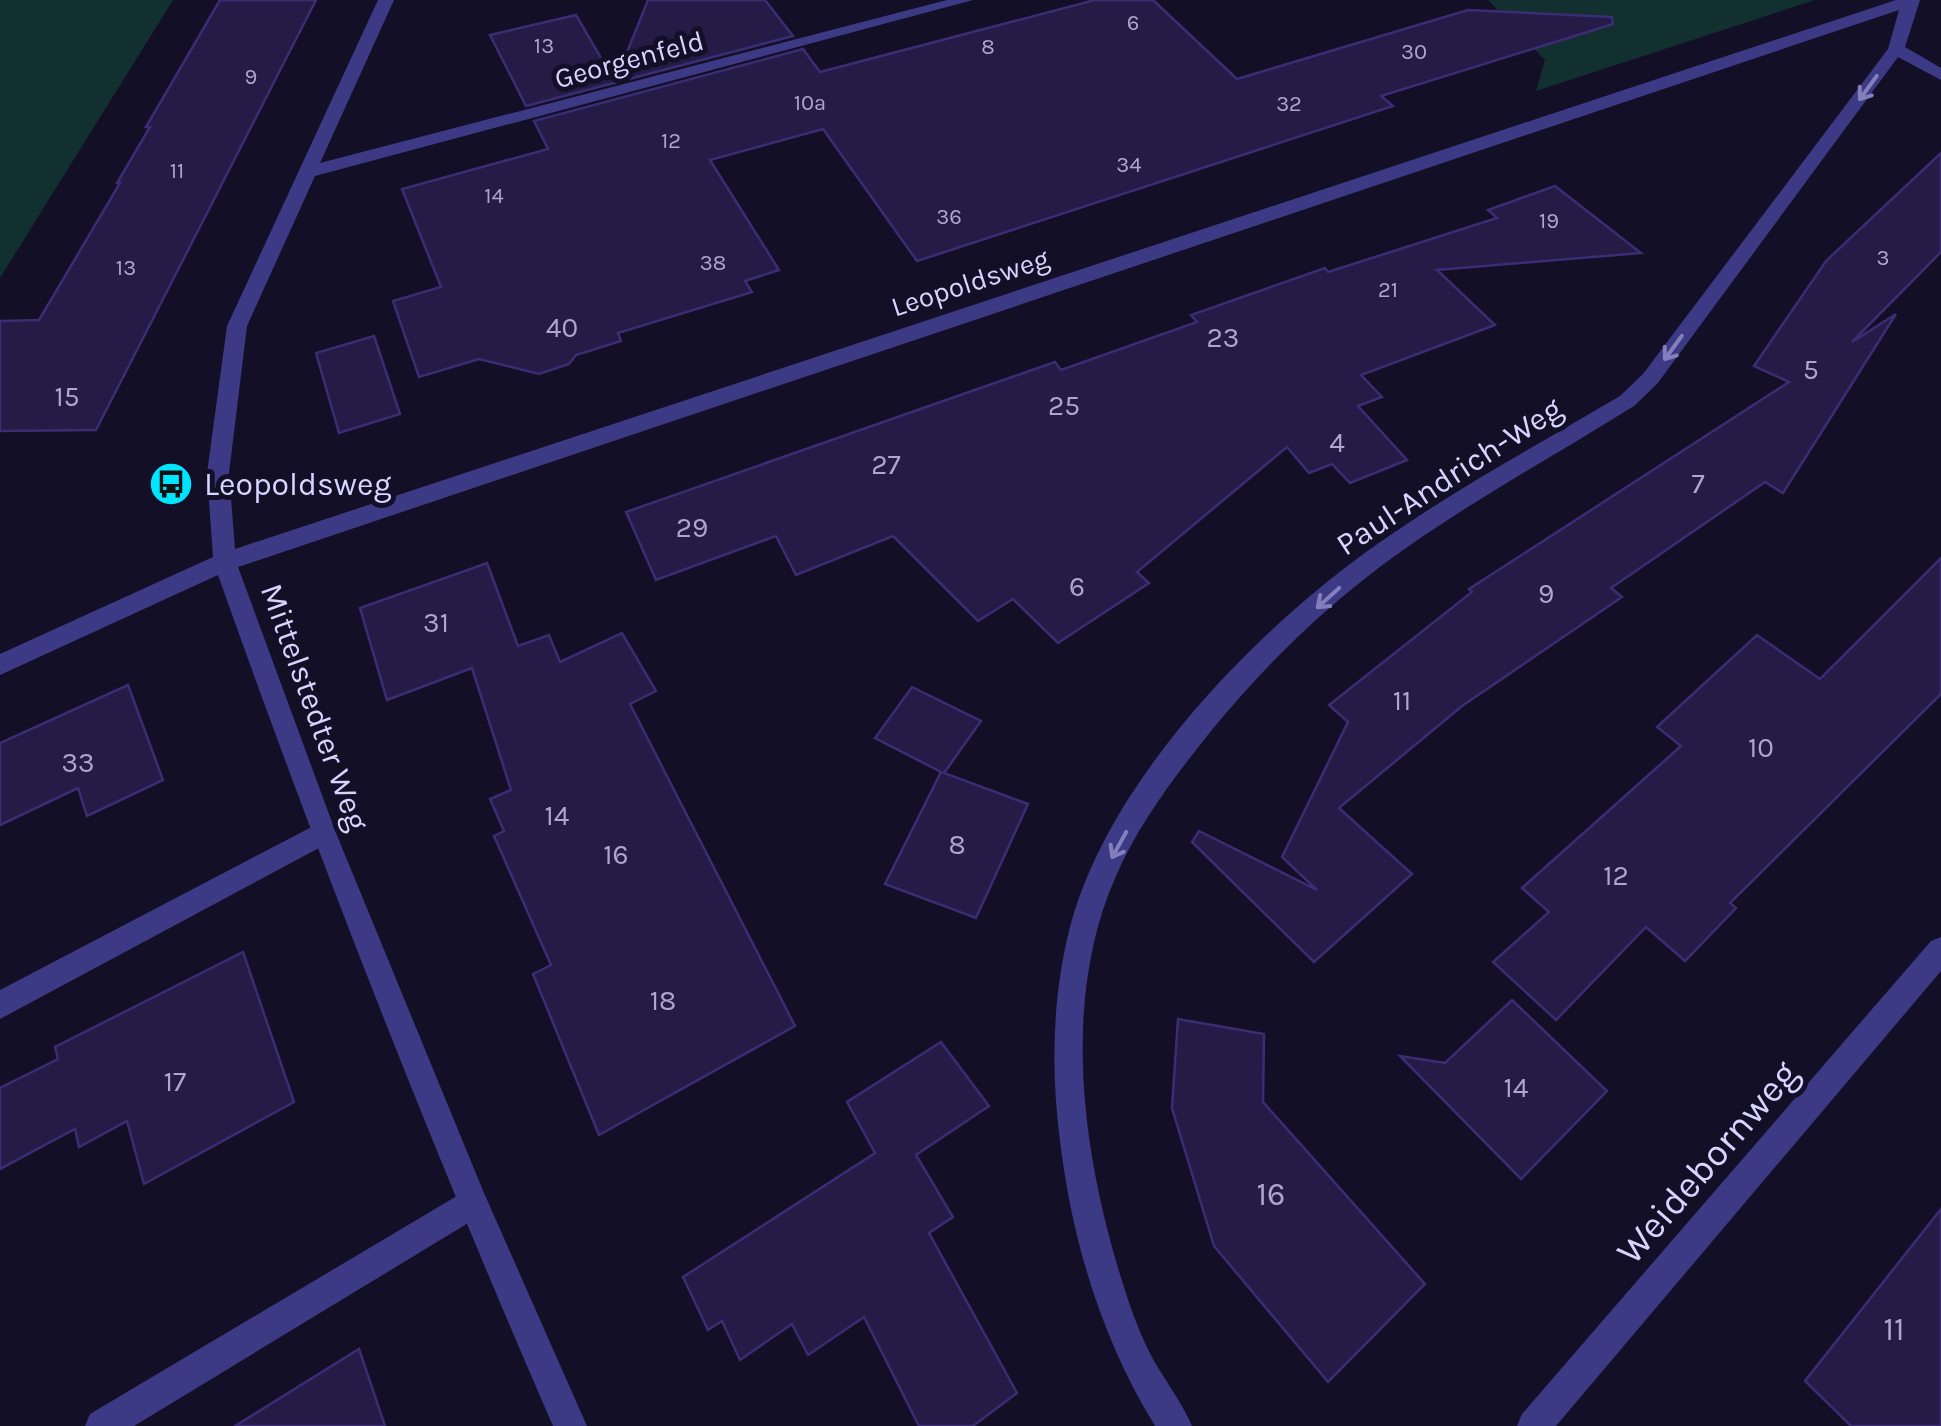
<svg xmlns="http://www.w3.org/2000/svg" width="1941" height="1426" font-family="Karla,sans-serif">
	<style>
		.green { fill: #12302f }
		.building { fill: #241b47; stroke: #3b2d73; stroke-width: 2.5 }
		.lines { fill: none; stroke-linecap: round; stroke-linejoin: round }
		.lane { fill: #3d3a85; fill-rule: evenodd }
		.street { fill: #3d3a85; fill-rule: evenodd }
		.oneway { stroke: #837fbc }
		.labels { text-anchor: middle; stroke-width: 10; stroke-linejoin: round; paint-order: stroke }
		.far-number-label { font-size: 22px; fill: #aca6d1 }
		.far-street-label { font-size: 28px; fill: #d9d4ff; stroke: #130f26 }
		.number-label { font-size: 28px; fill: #aca6d1 }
		.street-label { font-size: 32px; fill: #d9d4ff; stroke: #130f26 }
		.poi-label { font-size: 32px; fill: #d9d4ff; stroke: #130f26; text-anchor: start }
		.near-number-label { font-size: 32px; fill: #aca6d1 }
		.near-street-label { font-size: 38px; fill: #d9d4ff; stroke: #130f26 }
	</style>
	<rect width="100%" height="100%" fill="#130f26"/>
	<g class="green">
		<path d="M0 0H173L0 278Z"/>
		<path d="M1488 0H1815L1536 91 1545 60Z"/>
	</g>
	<g class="building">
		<path d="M220 0H316L96 430 0 431V321L39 320 120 183H117L150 127H146Z"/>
		<path d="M648 0H765L793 36 526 106 490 35 576 15 615 82Z"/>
		<path d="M1095 0H1153L1237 79 1468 10 1612 17 1613 24 1381 96 1393 106 917 261 823 129 710 160 779 270 745 281 752 292 618 333 621 341 576 355 569 364 539 374 479 359 419 377 393 301 441 287 402 189 548 149 534 121 803 49 820 72Z"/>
		<path d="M1941 153V252L1852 342 1896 314 1783 493 1765 482 1611 588 1622 597 1462 706 1339 808 1412 874 1314 962 1192 842 1199 831 1317 890 1282 857 1348 722 1329 705 1472 592 1469 589 1789 382 1754 366 1826 261Z"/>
		<path d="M1555 186 1641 253 1437 270 1495 325 1361 375 1382 397 1358 406 1407 460 1350 483 1332 464 1309 473 1287 447 1137 572 1149 583 1058 643 1013 599 978 621 893 536 796 575 776 536 656 580 626 512 1055 362 1061 370 1197 322 1191 315 1325 268 1328 272 1497 218 1488 210Z"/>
		<path d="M374 336 400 414 339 433 316 353Z"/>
		<path d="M1941 558V694L1730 903 1736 908 1685 961 1646 927 1556 1020 1493 962 1549 912 1522 888 1681 746 1657 727 1757 635 1820 679Z"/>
		<path d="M487 563 518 646 549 635 560 662 622 633 656 691 630 704 795 1026 599 1135 533 974 551 965 494 836 504 831 490 799 511 790 472 668 387 700 360 608Z"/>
		<path d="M128 685 163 780 87 816 78 788 0 825V743Z"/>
		<path d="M912 687 981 721 944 773 1028 804 976 918 885 884 941 772 875 738Z"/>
		<path d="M243 952 294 1102 144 1184 127 1121 79 1147 75 1129 0 1169V1088L58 1059 55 1047Z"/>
		<path d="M1512 1000 1607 1091 1521 1179 1400 1056 1445 1063Z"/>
		<path d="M1178 1019 1264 1034 1263 1102 1425 1284 1328 1382 1214 1246 1172 1108Z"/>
		<path d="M941 1042 989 1106 916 1155 953 1217 929 1233 1017 1393 973 1426H919L864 1317 808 1355 792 1324 740 1360 722 1321 708 1330 683 1277 875 1153 847 1102Z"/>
		<path d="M1941 1209V1426H1851L1805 1381Z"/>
		<path d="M359 1349 385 1426H235Z"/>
	</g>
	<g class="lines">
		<g class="lane">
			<path d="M323 821 332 825 336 833 332 841 0 1019V990Z"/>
			<path d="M472 1187 483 1192 488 1203 483 1214 134 1426H85L90 1414Z"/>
		</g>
		<g class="street">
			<path d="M378 0H394L320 163 947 0H973L315 176 247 326 229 473 235 549 1896 0H1920L1905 47 1941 68V80L1898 57 1657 384 1634 406C1545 462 1450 512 1367 577 1309 622 1257 675 1211 731 1175 776 1139 823 1116 876 1060 1002 1083 1157 1123 1284 1131 1310 1141 1337 1154 1361 1167 1383 1182 1403 1192 1426H1155C1102 1340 1072 1241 1060 1141 1051 1072 1052 1000 1069 931 1104 791 1238 649 1350 564 1435 500 1529 450 1620 396L1643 374 1888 49 1899 10 238 567 336 833 484 1193 587 1426H553C431 1146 320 863 218 575L0 675V654L213 557 207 473 227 326Z"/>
			<path d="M1941 937V971L1556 1426H1517L1522 1414 1931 941Z"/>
		</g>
	</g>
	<defs><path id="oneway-shaft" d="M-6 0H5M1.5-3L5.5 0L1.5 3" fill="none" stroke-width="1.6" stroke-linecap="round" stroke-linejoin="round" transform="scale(2.5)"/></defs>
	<g class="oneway">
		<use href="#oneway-shaft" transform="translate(1868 88) rotate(126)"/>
		<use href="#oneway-shaft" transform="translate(1673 348) rotate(126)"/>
		<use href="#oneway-shaft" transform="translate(1328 598) rotate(138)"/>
		<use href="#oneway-shaft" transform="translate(1119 845) rotate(119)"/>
	</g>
	<defs>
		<g id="bus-disc" transform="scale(2.25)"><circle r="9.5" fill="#00e5ff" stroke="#130f26"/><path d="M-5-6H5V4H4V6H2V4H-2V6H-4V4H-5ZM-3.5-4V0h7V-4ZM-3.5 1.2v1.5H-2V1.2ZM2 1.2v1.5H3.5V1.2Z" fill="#111"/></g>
	</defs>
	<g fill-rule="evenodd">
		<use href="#bus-disc" x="171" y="484"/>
	</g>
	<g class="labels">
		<g class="far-number-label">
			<text x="1133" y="30">6</text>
			<text x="544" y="53">13</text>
			<text x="988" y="54">8</text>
			<text x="1414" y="59">30</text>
			<text x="251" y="84">9</text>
			<text x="810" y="110">10a</text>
			<text x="1289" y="111">32</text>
			<text x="671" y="148">12</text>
			<text x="1129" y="172">34</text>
			<text x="177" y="178">11</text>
			<text x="494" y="203">14</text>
			<text x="949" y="224">36</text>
			<text x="1549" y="228">19</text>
			<text x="1883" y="265">3</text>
			<text x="713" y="270">38</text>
			<text x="126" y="275">13</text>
			<text x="1388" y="297">21</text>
		</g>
		<g class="far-street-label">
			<text transform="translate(629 59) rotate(-15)" y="10">Georgenfeld</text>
			<text transform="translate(970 282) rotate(-18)" y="10">Leopoldsweg</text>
		</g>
		<g class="number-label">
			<text x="562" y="337">40</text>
			<text x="1223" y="347">23</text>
			<text x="1811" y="379">5</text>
			<text x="67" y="406">15</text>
			<text x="1064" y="415">25</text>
			<text x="1337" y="452">4</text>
			<text x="886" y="474">27</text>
			<text x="1698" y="493">7</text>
			<text x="692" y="537">29</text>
			<text x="1077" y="596">6</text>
			<text x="1546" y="603">9</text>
			<text x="436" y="632">31</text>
			<text x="1402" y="710">11</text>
			<text x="1761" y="757">10</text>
			<text x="78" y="772">33</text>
			<text x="557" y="825">14</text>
			<text x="957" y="854">8</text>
			<text x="616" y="864">16</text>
			<text x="1616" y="885">12</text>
			<text x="663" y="1010">18</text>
			<text x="175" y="1091">17</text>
			<text x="1516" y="1097">14</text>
		</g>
		<g class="street-label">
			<text transform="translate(1449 476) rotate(-33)" y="11">Paul-Andrich-Weg</text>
			<text transform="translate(315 707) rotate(70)" y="11">Mittelstedter Weg</text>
		</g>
		<g class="poi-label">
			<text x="204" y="495">Leopoldsweg</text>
		</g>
		<g class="near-number-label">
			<text x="1271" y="1205">16</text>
			<text x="1894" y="1340">11</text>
		</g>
		<g class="near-street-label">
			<text transform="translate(1707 1162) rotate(-49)" y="13">Weidebornweg</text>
		</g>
	</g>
</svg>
